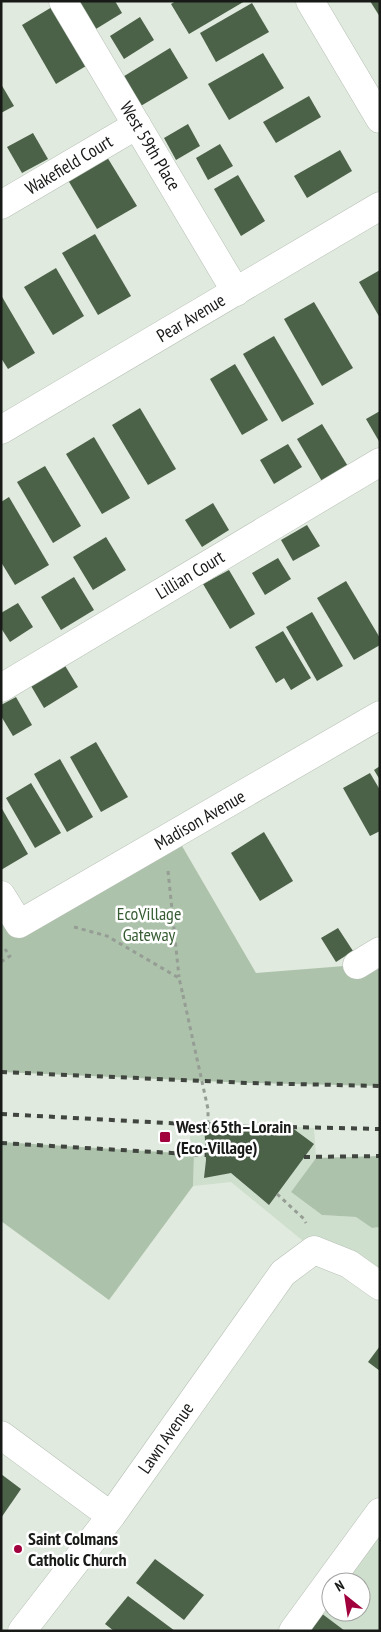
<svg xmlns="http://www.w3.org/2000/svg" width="381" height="1632" font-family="'PT Sans Narrow',sans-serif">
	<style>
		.built { fill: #cfdfcd; fill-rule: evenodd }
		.green { fill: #adc2ab }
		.building { fill: #4b6148 }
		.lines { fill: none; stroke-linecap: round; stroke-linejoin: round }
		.minor-casing { stroke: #b7c1b6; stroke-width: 29 }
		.path { stroke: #959d94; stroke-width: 3; stroke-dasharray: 4 4; stroke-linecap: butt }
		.minor { stroke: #fff; stroke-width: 28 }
		.rail { stroke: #40453f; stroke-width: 4; stroke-dasharray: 6 6; stroke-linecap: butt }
		.path-bridge { stroke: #959d94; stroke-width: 3; stroke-dasharray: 4 4; stroke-linecap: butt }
		.poi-dot { fill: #a1023d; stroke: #fff; stroke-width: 2 }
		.labels { text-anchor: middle; stroke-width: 5; stroke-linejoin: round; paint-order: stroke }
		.street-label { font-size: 18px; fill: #171a16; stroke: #fff }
		.park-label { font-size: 18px; fill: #375c33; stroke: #fff }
		.poi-label { font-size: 18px; font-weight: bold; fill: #171a16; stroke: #fff; text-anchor: start }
	</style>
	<rect width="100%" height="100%" fill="#e0eade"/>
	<g class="built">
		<path d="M208 1122 314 1128 316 1158 291 1192 322 1215 356 1217 372 1228 380 1227V1286L314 1250 231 1182 193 1186 194 1154H190V1124Z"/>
		<path d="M380 1512V1631H293ZM331 1582H361V1612H331Z"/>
	</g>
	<g class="green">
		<path d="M175 834 256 973 357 965 380 951V1086L249 1083 1 1072V895L19 924Z"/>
		<path d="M1 1142 194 1154 193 1186 109 1300 1 1221Z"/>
		<path d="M380 1156V1227L372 1228 356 1217 322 1215 291 1192 316 1158Z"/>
	</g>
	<g class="building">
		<path d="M73 1H115L122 13 91 32Z"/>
		<path d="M176 1H245L189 34 171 4Z"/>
		<path d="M370 1H380V17Z"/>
		<path d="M252 3 269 32 216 62 200 33Z"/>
		<path d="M52 7 86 66 56 84 22 25Z"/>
		<path d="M140 17 154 40 124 59 110 36Z"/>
		<path d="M170 48 188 78 139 107 121 78Z"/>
		<path d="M263 53 284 88 229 120 208 84Z"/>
		<path d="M1 84 14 106 1 113Z"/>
		<path d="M309 96 321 117 276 143 263 122Z"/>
		<path d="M188 124 200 146 176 160 164 138Z"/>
		<path d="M33 133 48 159 22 173 7 147Z"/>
		<path d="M220 144 233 166 208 180 196 158Z"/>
		<path d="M340 150 352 171 307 198 294 176Z"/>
		<path d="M104 152 137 206 97 229 65 175Z"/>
		<path d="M238 175 265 221 241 236 214 189Z"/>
		<path d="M95 234 131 296 98 315 62 253Z"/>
		<path d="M56 268 84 316 53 335 24 287Z"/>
		<path d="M380 270V318L359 282Z"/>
		<path d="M1 295 35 353 8 369 1 358Z"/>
		<path d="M314 302 353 368 322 386 284 319Z"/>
		<path d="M274 336 314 404 282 422 243 354Z"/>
		<path d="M235 364 268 420 242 435 210 379Z"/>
		<path d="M140 408 176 469 148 485 112 425Z"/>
		<path d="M380 411V443L366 419Z"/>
		<path d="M322 424 349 468 323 483 297 439Z"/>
		<path d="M94 437 130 498 102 514 66 454Z"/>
		<path d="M288 444 302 467 274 484 260 460Z"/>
		<path d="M45 466 81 526 53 543 17 482Z"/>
		<path d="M9 497 49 565 15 585 1 562V502Z"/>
		<path d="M213 503 229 530 202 547 185 520Z"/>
		<path d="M307 525 320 546 293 561 281 540Z"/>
		<path d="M106 537 126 570 93 590 73 557Z"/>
		<path d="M278 558 291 579 265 595 252 573Z"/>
		<path d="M229 570 255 614 230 629 203 584Z"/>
		<path d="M74 577 94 610 61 630 41 597Z"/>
		<path d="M346 581 380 638V645L354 660 317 598Z"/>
		<path d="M18 603 33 627 10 642 1 628V613Z"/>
		<path d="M312 612 343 666 317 681 286 627Z"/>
		<path d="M283 631 311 678 291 690 284 678 276 683 255 647Z"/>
		<path d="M61 659 78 687 44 708 27 679Z"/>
		<path d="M16 697 32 725 13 736 1 716V705Z"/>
		<path d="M96 742 128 797 101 812 70 757Z"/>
		<path d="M60 759 93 817 67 832 34 774Z"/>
		<path d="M380 766V780L374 770Z"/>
		<path d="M370 773 380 790V831L370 836 343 788Z"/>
		<path d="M31 783 61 833 35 848 6 798Z"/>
		<path d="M1 807 28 854 1 870Z"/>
		<path d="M264 832 293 881 260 901 231 853Z"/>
		<path d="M338 928 353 951 336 962 321 938Z"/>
		<path d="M204 1122 291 1127 314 1144 269 1205 231 1173 204 1178 206 1160Z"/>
		<path d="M380 1346V1371L368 1362Z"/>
		<path d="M1 1474 21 1489 1 1518Z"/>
		<path d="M155 1559 204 1595 184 1620 136 1583Z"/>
		<path d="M128 1596 175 1631H114L105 1624Z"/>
		<path d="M317 1610 345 1631H302Z"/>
	</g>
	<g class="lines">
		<g class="minor-casing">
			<g id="minor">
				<path d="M63 1 236 292"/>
				<path d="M310 1 380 119"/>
				<path d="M1 205 137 125"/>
				<path d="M1 430 380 206"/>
				<path d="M1 688 380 462"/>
				<path d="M1 895 19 924 380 715"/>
				<path d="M357 965 380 951"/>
				<path d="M1 1435 111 1516"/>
				<path d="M22 1631 111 1516 283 1273 314 1250 349 1264 380 1286"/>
				<path d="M293 1631 380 1512"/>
			</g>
		</g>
		<g class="path">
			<path d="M168 871 179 977"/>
			<path d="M74 927 107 936 179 978 183 995"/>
			<path d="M1 962 10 956 5 949"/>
			<path d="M277 1194 304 1219 306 1223"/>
		</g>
		<use href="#minor" class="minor"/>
		<g class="rail">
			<path d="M1 1072 249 1083 380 1086"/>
			<path d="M1 1114 204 1125"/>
			<path d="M291 1127 380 1129"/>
			<path d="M1 1143 206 1155"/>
			<path d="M304 1157 380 1156"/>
		</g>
		<path class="path-bridge" d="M183 995 208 1109V1122"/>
	</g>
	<g class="poi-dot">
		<rect x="159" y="1131" width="12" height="12" rx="2.5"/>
		<circle cx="18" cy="1549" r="5"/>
	</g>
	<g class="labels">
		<g class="street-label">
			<text transform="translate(150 146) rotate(59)" y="6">West 59th Place</text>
			<text transform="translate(69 165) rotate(-31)" y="6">Wakefield Court</text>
			<text transform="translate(191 318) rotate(-31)" y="6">Pear Avenue</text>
			<text transform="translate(190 575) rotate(-31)" y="6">Lillian Court</text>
			<text transform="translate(200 820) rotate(-30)" y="6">Madison Avenue</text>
			<text transform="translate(166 1438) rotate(-55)" y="6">Lawn Avenue</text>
		</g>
		<g class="park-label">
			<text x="149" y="920">EcoVillage<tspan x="149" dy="21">Gateway</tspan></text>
		</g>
		<g class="poi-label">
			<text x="176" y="1133">West 65th–Lorain<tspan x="176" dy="21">(Eco-Village)</tspan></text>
			<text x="28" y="1545">Saint Colmans<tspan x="28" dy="21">Catholic Church</tspan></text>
		</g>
	</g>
	<rect width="381" height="1632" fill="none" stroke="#171a16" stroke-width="5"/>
	<g transform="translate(346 1597) rotate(330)"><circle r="24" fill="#ffffff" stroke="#a2a3a2"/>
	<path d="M0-4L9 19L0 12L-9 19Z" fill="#a1023d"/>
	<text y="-8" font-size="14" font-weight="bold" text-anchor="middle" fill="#171a16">N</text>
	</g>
</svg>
